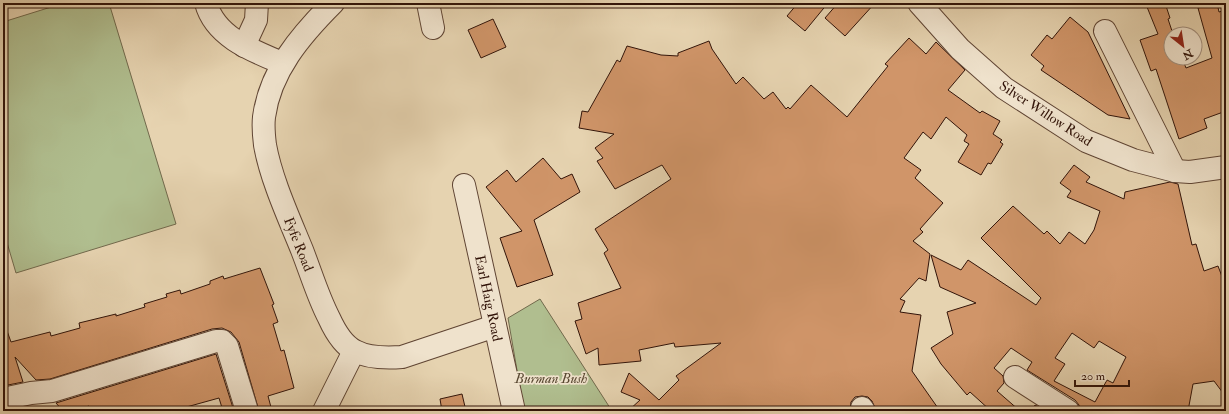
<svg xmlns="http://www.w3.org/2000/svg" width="1229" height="414" font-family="'IM FELL Double Pica',serif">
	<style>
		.green { fill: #b0be8f; stroke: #71694c }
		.building { fill: #d09569; stroke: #321409; fill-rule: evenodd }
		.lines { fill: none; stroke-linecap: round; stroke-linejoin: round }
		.minor-casing { stroke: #5f4433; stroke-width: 24 }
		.minor { stroke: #efe2cc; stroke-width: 22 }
		.labels { text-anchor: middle; stroke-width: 3.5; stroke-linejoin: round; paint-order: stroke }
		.street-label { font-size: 14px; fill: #321409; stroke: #efe2cc }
		.park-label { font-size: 14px; font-style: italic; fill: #584731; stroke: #efe2cc }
	</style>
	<rect width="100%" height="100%" fill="#e6d3b0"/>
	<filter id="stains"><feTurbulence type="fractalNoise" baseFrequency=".005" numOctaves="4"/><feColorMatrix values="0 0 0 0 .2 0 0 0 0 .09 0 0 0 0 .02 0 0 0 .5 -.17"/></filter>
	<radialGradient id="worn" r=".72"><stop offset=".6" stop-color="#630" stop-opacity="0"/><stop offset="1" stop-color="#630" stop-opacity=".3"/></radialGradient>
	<g class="green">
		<path d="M64 3H109L176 224 16 273 3 229V22Z"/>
		<path d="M540 299 612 411H524L508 318Z"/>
	</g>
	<g class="building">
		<path d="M798 3H828L805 31 787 16Z"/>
		<path d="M838 3H875L845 36 825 18Z"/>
		<path d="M1157 3H1165L1170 18 1168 19 1173 34H1171V58H1182L1186 68 1212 58 1198 8 1217 3 1219 12 1226 10V111L1204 119 1207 128 1179 139 1156 69 1151 71 1140 40 1158 34 1147 7Z"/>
		<path d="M1070 17 1088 32 1130 119 1108 115 1041 70 1044 66 1031 55 1047 35 1052 39Z"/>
		<path d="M493 19 506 47 481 58 468 30Z"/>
		<path d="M909 38 926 54 936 42 965 70 948 90 980 113 982 111 1000 121 993 134 1002 140 1000 142 1003 144 991 164 988 163 981 175 958 162 969 144 964 141 967 135 946 117 931 139 923 132 904 158 921 170 915 178 943 203 920 229 923 232 913 241 930 254 926 281 919 278 900 299 905 301 900 312 921 315 912 371 940 411H876L872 401 868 397 862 396 855 397 851 402 850 411H628L640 400 621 392 629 373 659 400 679 380 676 376 721 343 675 347 674 343 639 350 641 361 599 365 598 348 586 354 575 321 582 319 578 303 621 288 604 253 608 250 595 229 671 179 662 165 615 189 597 161 603 158 595 148 614 134 579 128 582 111 588 112 617 60 620 62 627 46 661 55 678 56V53L709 41 712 49 736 84 743 77 764 99 773 92 786 109 788 107 790 109 811 85 847 117 888 66 885 64Z"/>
		<path d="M543 158 561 179 572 174 580 192 534 220 553 275 517 287 500 238 522 231 486 187 507 170 516 182Z"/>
		<path d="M1074 165 1090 177 1086 182 1124 199 1125 192 1170 182 1178 184 1192 245 1196 244 1204 271 1218 266 1226 287V397L1214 381 1193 384 1188 411H1080L1079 405 1075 400 1027 370 1032 362 1011 348 994 368 1003 376 1004 383 997 391 1020 411H991L970 392 967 395 941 364 931 348 953 334 947 312 976 303 940 287 931 255 961 270 968 260 1036 305 1041 298 981 238 1013 206 1044 234 1047 231 1060 244 1069 232 1085 244 1094 230 1100 211 1067 197 1071 191 1060 183ZM1072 333 1094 348 1099 341 1126 357 1113 383 1107 380 1095 402 1054 381 1065 364 1055 358Z"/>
		<path d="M260 268 274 304 272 305 278 322 273 324 281 351 284 350 294 388 268 396 272 411H259L239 342 231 332 222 328 212 329 50 379 36 380 15 357 23 382 3 386V328H6L11 342 50 332 51 336 80 328 79 323 116 314V316L145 307 144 304 167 297 166 294 180 290 181 294 210 284V281L223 276 224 279Z"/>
		<path d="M216 354 234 411H223L219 398 172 411H91L89 406 72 411H63L56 403Z"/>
		<path d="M462 394 466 411H442L440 399Z"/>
		<path d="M1035 405 1045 411H1031Z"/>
	</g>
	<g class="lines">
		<g class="minor-casing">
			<g id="minor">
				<path d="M206 3C215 37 253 51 282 63"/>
				<path d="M333 3C301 35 270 71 264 117 263 126 264 137 265 145 271 179 289 218 302 250 311 273 318 297 329 318 334 329 343 345 355 351 368 358 388 358 402 357L495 326"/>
				<path d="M428 3 433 28"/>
				<path d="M919 3 960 49 1004 88 1086 141 1133 160 1175 171 1190 172 1226 167"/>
				<path d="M1105 31 1175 171"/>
				<path d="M244 46 256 20 257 3"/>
				<path d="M464 185 514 411"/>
				<path d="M1015 377 1068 411"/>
				<path d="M3 399 31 393 52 391 216 341H222L227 346 247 411"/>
				<path d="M862 408 864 411"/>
				<path d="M324 411 354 351"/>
			</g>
		</g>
		<use href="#minor" class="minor"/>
	</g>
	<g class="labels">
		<g class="street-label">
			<text transform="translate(1046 113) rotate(33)" y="5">Silver Willow Road</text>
			<text transform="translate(299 244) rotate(68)" y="5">Fyfe Road</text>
			<text transform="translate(489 298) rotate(78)" y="5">Earl Haig Road</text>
		</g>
		<g class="park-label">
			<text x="551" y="383">Burman Bush</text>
		</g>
	</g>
	<rect width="1229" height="414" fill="none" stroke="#e6d3b0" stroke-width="16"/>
	<rect x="4" y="4" width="1221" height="406" fill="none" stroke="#321409" stroke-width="2"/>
	<rect x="8" y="8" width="1213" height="398" fill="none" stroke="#321409"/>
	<g transform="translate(1183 46) rotate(150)"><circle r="19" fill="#efe2cc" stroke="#a3907e"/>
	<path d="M0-3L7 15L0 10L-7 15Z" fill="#8f2418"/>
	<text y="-6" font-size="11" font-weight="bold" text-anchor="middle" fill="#321409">N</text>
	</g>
	<path d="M1075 380v6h54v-6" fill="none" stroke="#321409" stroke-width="2"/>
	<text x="1081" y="380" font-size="12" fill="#321409" stroke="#efe2cc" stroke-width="3" paint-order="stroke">20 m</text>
	<rect width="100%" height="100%" filter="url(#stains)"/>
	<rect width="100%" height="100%" fill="url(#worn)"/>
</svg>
